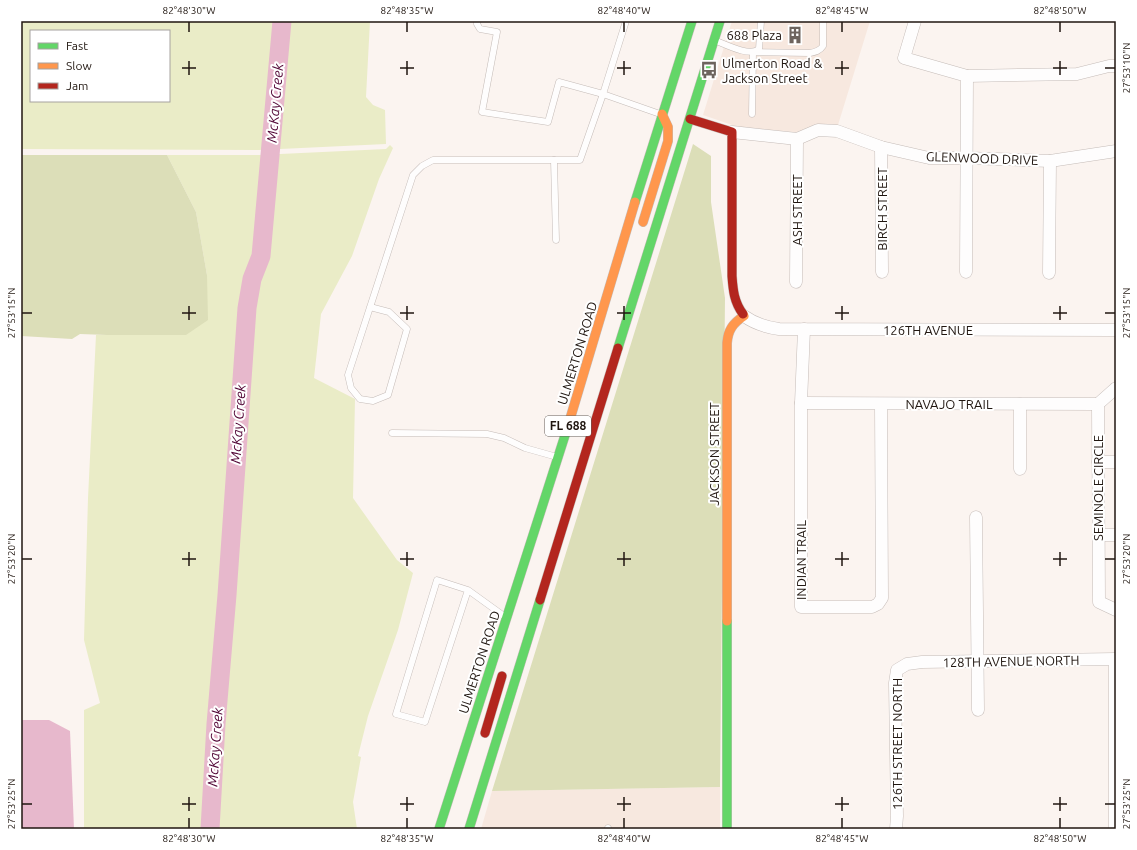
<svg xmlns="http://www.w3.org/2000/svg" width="1137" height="850" font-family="Ubuntu,sans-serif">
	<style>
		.built { fill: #f7e8df }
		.green { fill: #eaecc7; fill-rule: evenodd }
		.forest { fill: #dcdeb8 }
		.water { fill: #e7b8cc }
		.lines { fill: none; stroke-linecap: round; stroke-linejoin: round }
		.river { stroke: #e7b8cc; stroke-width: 19 }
		.lane-casing { stroke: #c5bcb8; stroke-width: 7 }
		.street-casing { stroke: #c5bcb8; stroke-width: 13 }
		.fast-casing { stroke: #c5bcb8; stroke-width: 10 }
		.slow-casing { stroke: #c5bcb8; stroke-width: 10 }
		.jam-casing { stroke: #c5bcb8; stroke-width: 10 }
		.lane { stroke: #fefdfd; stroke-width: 6 }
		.street { stroke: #fefdfd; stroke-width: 12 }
		.fast { stroke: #63d668; stroke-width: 9 }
		.slow { stroke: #ff974d; stroke-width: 9 }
		.jam { stroke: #b3261e; stroke-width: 9 }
		.ticks { fill: none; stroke: #201610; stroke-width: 1.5 }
		.labels { text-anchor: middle; stroke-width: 4; stroke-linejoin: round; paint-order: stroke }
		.shield { fill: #fff; stroke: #635c58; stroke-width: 1 }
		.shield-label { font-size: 12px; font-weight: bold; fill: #201610 }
		.poi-label { font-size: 13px; fill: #201610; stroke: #fff; text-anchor: end }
		.street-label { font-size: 13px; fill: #201610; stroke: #fff }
		.water-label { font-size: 14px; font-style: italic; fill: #510535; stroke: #fff }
		.neatline { fill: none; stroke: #201610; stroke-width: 1.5 }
		.ticks-label { font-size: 10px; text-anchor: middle; fill: #201610 }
	</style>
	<rect width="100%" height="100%" fill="#fbf4f0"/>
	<g class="built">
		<path d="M732 21H870L838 125 818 124 798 132H793L738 127 703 115Z"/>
		<path d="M720 787V829H481L492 791Z"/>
	</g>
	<g class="green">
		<path d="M21 21H370L366 97 373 105 385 110 386 144 259 150 21 149ZM31 31H169V101H31Z"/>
		<path d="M390 145 393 148 379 179 352 256 321 314 314 378 355 399 353 498 397 560 413 573 398 630 368 716 358 756 361 757 353 802 357 829H84V710L100 703 84 640 88 498 96 335H186L207 275 196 212 167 155H259L386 149Z"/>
	</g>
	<g class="forest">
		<path d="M693 144 711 156V202L725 298 720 787 492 791Z"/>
		<path d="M21 155H167L196 212 207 275 208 320 186 335H107L80 334 72 339 21 336Z"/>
	</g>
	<path class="water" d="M21 720H49L70 731 74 829H21Z"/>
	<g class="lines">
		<path class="river" d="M210 829 216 724 227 595 247 308 252 279 261 256 282 21"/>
		<g class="lane-casing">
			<g id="lane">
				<path d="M626 21 603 94 660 114"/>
				<path d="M716 41C727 45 749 57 759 49L761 21"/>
				<path d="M752 114 753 52 810 53C815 52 820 51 823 46V21"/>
				<path d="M554 160 556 240"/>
				<path d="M370 307 389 312 407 329 388 395 373 401 360 399 351 388 348 375 413 175 422 166 433 160H580L603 94 559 82 548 122 482 112 497 32 480 29 477 24V21"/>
				<path d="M392 433 487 434 504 438 525 448 557 457"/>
				<path d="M468 590 425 722 396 714 437 580 468 590 504 616"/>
				<path d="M608 828V829"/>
			</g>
		</g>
		<g class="street-casing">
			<g id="street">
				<path d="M915 21 904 58 967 76 1077 74 1109 66H1116"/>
				<path d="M732 132 797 139 818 130 837 131 881 147 929 158H967L1050 161 1116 151"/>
				<path d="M881 147 882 272"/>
				<path d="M966 272 967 76"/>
				<path d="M1049 273 1050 161"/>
				<path d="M796 282 797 139"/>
				<path d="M744 316C755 324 765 327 779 329L1116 330"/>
				<path d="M804 329 801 403V607H872L878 604 882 598 881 404"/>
				<path d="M801 403 1098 404"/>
				<path d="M1020 404V469"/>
				<path d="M1098 404 1099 602 1116 610"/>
				<path d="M1098 404 1116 388"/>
				<path d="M1098 462H1116"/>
				<path d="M976 517 978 710"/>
				<path d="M1099 535H1116"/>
				<path d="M896 829 897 816 895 683 897 670 907 664 922 662 1115 659V829"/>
			</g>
		</g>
		<g class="fast-casing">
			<g id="fast">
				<path d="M635 202 692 21"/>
				<path d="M618 348 720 21"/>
				<path d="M727 621V829"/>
				<path d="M439 829 567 429"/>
				<path d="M469 829 540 600"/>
			</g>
		</g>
		<g class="slow-casing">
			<g id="slow">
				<path d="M643 222 668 141V127L662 114"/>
				<path d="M567 429 635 202"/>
				<path d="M727 621V343C728 330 733 323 744 316L743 314"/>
			</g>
		</g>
		<g class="jam-casing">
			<g id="jam">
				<path d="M690 119 732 132V276C733 290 734 302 743 314"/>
				<path d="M540 600 618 348"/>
				<path d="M485 733 502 676"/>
			</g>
		</g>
		<use href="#lane" class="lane"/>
		<use href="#street" class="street"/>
		<use href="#fast" class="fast"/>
		<use href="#slow" class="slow"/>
		<use href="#jam" class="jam"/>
	</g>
	<path class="ticks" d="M189 22V32M407 22V32M624 22V32M842 22V32M1060 22V32M189 61V75M407 61V75M624 61V75M842 61V75M1060 61V75M182 68H196M400 68H414M617 68H631M835 68H849M1053 68H1067M1105 68H1115M189 306V320M407 306V320M624 306V320M842 306V320M1060 306V320M22 313H32M182 313H196M400 313H414M617 313H631M835 313H849M1053 313H1067M1105 313H1115M189 552V566M407 552V566M624 552V566M842 552V566M1060 552V566M22 559H32M182 559H196M400 559H414M617 559H631M835 559H849M1053 559H1067M1105 559H1115M189 797V811M407 797V811M624 797V811M842 797V811M1060 797V811M22 804H32M182 804H196M400 804H414M617 804H631M835 804H849M1053 804H1067M1105 804H1115M189 818V828M407 818V828M624 818V828M842 818V828M1060 818V828"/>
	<defs>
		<g id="building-bare" transform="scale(1.38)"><path d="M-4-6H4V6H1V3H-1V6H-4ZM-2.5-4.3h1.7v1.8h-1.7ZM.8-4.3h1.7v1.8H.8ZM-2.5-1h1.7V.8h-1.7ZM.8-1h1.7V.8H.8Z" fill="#6d645e" stroke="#fff" stroke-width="2.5" paint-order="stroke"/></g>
		<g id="bus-bare" transform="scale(1.38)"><path d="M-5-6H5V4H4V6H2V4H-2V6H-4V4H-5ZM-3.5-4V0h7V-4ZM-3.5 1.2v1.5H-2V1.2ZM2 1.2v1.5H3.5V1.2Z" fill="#6d645e" stroke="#fff" stroke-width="2.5" paint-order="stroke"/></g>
	</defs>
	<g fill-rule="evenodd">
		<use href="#building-bare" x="795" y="35"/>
		<use href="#bus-bare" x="709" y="70"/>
	</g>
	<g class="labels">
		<rect class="shield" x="545" y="416" width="46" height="20" rx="3"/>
		<g class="shield-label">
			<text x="568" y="430">FL 688</text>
		</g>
		<g class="poi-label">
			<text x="782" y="40">688 Plaza</text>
			<text x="722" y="68" text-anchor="start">Ulmerton Road &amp;<tspan x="722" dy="15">Jackson Street</tspan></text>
		</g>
		<g class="street-label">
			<text transform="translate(982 158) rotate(2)" y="5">GLENWOOD DRIVE</text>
			<text transform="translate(882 209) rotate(-90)" y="5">BIRCH STREET</text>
			<text transform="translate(797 210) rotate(-90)" y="5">ASH STREET</text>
			<text x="928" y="335">126TH AVENUE</text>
			<text transform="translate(577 353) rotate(-73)" y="5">ULMERTON ROAD</text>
			<text x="949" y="409">NAVAJO TRAIL</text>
			<text transform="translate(714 454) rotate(-90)" y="5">JACKSON STREET</text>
			<text transform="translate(1098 488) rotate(-90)" y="5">SEMINOLE CIRCLE</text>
			<text transform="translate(801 560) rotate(-90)" y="5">INDIAN TRAIL</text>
			<text transform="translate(1011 661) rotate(-1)" y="5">128TH AVENUE NORTH</text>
			<text transform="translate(479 662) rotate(-72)" y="5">ULMERTON ROAD</text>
			<text transform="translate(897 744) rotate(-90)" y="5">126TH STREET NORTH</text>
		</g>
		<g class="water-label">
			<text transform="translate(275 103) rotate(-85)" y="5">McKay Creek</text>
			<text transform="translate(238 424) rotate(-86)" y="5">McKay Creek</text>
			<text transform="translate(215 747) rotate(-86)" y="5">McKay Creek</text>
		</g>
	</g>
	<rect width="1137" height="850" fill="none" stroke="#ffffff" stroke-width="44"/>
	<rect x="30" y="30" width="140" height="72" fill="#ffffff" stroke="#a6a29f"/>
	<rect x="38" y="43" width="20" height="6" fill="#63d668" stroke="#a6a29f"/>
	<text x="66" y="50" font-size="12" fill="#201610">Fast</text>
	<rect x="38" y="63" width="20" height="6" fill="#ff974d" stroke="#a6a29f"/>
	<text x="66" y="70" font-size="12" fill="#201610">Slow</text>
	<rect x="38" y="83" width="20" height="6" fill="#b3261e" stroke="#a6a29f"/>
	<text x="66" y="90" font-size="12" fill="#201610">Jam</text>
	<rect x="22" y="22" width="1093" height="806" class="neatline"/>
	<g class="ticks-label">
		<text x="189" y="14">82°48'30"W</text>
		<text x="407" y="14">82°48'35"W</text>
		<text x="624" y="14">82°48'40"W</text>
		<text x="842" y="14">82°48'45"W</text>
		<text x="1060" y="14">82°48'50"W</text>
		<text transform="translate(1126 68) rotate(-90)" y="4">27°53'10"N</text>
		<text transform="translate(1126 313) rotate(-90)" y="4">27°53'15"N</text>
		<text transform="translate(11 313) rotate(-90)" y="4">27°53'15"N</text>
		<text transform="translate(1126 559) rotate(-90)" y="4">27°53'20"N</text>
		<text transform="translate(11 559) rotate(-90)" y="4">27°53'20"N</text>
		<text transform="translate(1126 804) rotate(-90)" y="4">27°53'25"N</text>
		<text transform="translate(11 804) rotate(-90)" y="4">27°53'25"N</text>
		<text x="189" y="842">82°48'30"W</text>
		<text x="407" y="842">82°48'35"W</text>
		<text x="624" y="842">82°48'40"W</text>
		<text x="842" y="842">82°48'45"W</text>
		<text x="1060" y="842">82°48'50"W</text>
	</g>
</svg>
